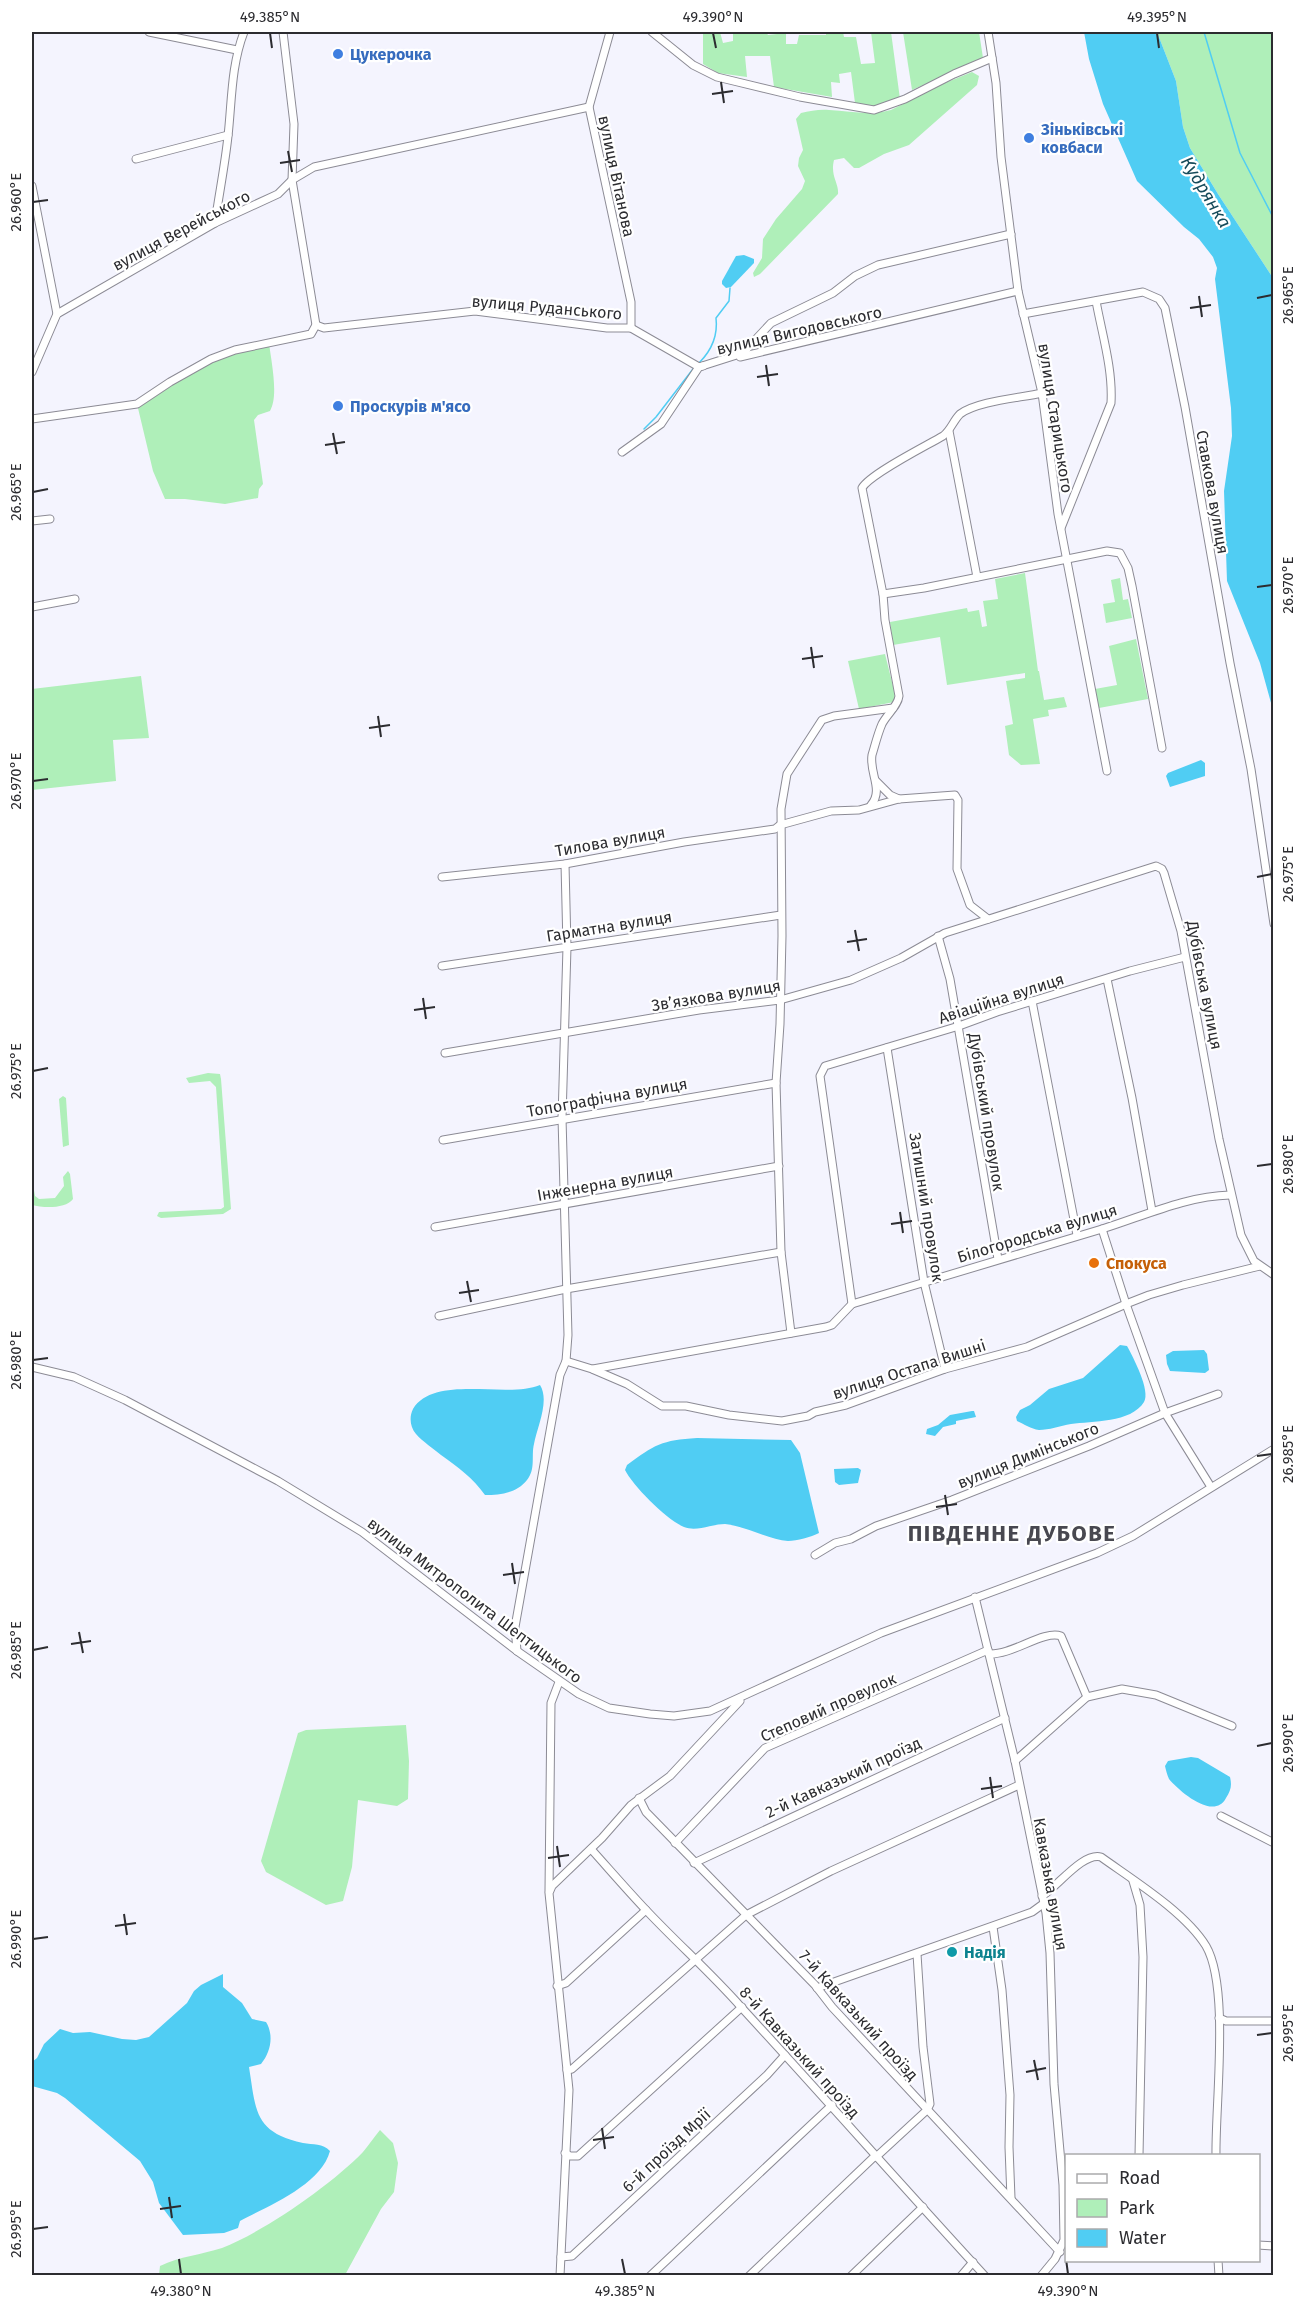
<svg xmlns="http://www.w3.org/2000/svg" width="1305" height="2307" font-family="'Fira Sans',sans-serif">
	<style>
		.green { fill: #afefb9 }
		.water { fill: #50cdf3 }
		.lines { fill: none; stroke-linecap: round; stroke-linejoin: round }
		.stream { stroke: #50cdf3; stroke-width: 1.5 }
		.minor-casing { stroke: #8c8b95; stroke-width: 9 }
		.minor { stroke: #fff; stroke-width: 7 }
		.ticks { fill: none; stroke: #2c2c30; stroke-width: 2 }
		.shop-dot { fill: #3f7fe0; stroke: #fff; stroke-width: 2 }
		.food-dot { fill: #e8710a; stroke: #fff; stroke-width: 2 }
		.culture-dot { fill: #0f9aa8; stroke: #fff; stroke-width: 2 }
		.labels { text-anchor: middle; stroke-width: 4.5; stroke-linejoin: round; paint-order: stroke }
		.shop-label { font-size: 16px; font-weight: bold; fill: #366cbe; stroke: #fff; text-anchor: start }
		.street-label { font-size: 16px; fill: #2c2c30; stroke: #fff }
		.food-label { font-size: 16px; font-weight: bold; fill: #c56008; stroke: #fff; text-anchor: start }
		.culture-label { font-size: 16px; font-weight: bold; fill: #0d838f; stroke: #fff; text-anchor: start }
		.water-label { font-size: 18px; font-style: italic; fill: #174c5b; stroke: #fff }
		.district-label { font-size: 22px; font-weight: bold; letter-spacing: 1.5px; fill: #484850; stroke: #fff }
		.neatline { fill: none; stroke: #2c2c30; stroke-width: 2 }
		.ticks-label { font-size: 15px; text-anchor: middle; fill: #2c2c30 }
	</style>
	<rect width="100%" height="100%" fill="#f4f4fe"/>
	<g class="green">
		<path d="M703 32H720L723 43 733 41V32H766L768 35 786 33V44H797L799 35H826V32H843L844 37H856L861 64 875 63 871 32H891L900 99 873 107 855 103 851 72 839 74 840 83 831 82 832 97 774 87 770 56H745L747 77 718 73 703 64Z"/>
		<path d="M903 32H979L983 58 912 90Z"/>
		<path d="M1157 32H1273V278L1218 194 1190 148 1183 127 1176 81Z"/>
		<path d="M972 72 979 76 977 85 909 145 884 154 859 168H854L844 158 834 160C830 176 839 183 838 194L760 274 754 277 753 273 762 258 763 239 776 219 802 189 805 181 798 166 799 158 803 150 796 119 801 113C810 111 820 109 829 110 851 111 870 116 891 110L945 83Z"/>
		<path d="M269 343C271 360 279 396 270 411L258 415 254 420 263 484 259 489 258 498 225 504 185 499H165L153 471 137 404 211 359Z"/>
		<path d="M1025 573 1038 671H1039L1044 700 1064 697 1067 707 1048 710 1049 716 1033 719 1040 764 1021 765 1009 755 1005 726 1013 724 1006 681 1025 678V673L947 685 940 637 893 645 890 622 967 608 968 612 979 610 982 627 987 626 983 601 998 599 995 579Z"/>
		<path d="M1120 578 1123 600 1128 599 1132 618 1106 623 1103 604 1115 602 1111 580Z"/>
		<path d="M1136 639 1148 699 1099 708 1095 689 1117 685 1109 646Z"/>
		<path d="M885 654 895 694 894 702 859 709 848 661Z"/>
		<path d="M141 676 149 738 113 740 116 781 32 790V689Z"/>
		<path d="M208 1073 220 1074 221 1079 231 1209 223 1214 161 1218 157 1216 159 1212 221 1209 224 1207 216 1087 210 1081 189 1083 186 1078Z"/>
		<path d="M63 1096 66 1098 69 1145 63 1147 59 1099Z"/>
		<path d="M68 1171 70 1174 73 1199C66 1209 43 1208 32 1205V1179L35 1196 39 1199 55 1198 64 1186 63 1177Z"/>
		<path d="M406 1725 409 1761 408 1799 397 1806 358 1800 352 1867 343 1901 326 1905 266 1872 261 1861 298 1733 306 1730Z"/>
		<path d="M380 2130 393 2143 398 2163 394 2192 381 2209 345 2275H159L160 2266C180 2256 201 2255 222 2248 265 2231 331 2185 363 2152 369 2145 374 2137 380 2130Z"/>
	</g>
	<g class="water">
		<path d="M1084 32H1157L1176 81 1183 127 1190 148 1218 194 1273 278V710L1260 663 1227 581 1224 491 1232 436 1231 408 1215 279 1217 268 1213 257 1199 239 1184 227 1137 181 1103 104 1089 59Z"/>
		<path d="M744 255 754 259V263L731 287 726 288 722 284V281L736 256Z"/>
		<path d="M1201 760 1205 763V776L1170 787 1166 776 1168 773Z"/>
		<path d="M1120 1345 1127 1346C1133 1357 1151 1391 1144 1402 1131 1423 1092 1421 1071 1424 1060 1426 1049 1430 1039 1430 1031 1429 1024 1424 1017 1421L1016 1417 1020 1410 1030 1405 1049 1389 1083 1378Z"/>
		<path d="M1204 1350 1207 1354 1209 1370 1205 1373 1170 1371 1167 1364 1166 1355 1173 1351Z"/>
		<path d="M540 1385C550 1401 537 1427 534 1444 531 1456 536 1469 527 1480 517 1493 500 1495 485 1495 473 1478 458 1467 441 1455 433 1448 423 1442 416 1434 410 1427 409 1417 413 1409 435 1374 506 1399 540 1385Z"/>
		<path d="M972 1411H974L976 1417 956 1421V1424L943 1427 935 1436 926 1434 927 1429 938 1425 950 1415Z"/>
		<path d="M697 1438 791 1440 800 1453 819 1533C811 1537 797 1541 788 1541 769 1540 746 1526 725 1524 712 1524 697 1532 684 1527 667 1520 633 1486 625 1470L627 1465C654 1445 662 1440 697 1438Z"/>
		<path d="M858 1468 861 1470 858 1483 839 1485 835 1482 834 1469Z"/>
		<path d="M1191 1757 1198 1758 1230 1777C1232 1786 1231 1790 1226 1798 1214 1821 1180 1792 1169 1779 1167 1775 1166 1770 1165 1766L1168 1761Z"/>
		<path d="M223 1974V1987L242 2003 252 2019 266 2022C274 2035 271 2052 261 2064L249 2067C256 2111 254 2132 303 2143 313 2145 323 2143 330 2151 321 2185 268 2206 240 2221L238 2228 224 2233 183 2235 159 2203 153 2182 140 2161 65 2098 57 2093 32 2086V2062L37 2058 44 2044 60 2029 73 2033 90 2032 122 2039 136 2040 149 2037 187 2003 194 1991 201 1985Z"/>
	</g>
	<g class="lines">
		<g class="stream">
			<path d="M1204 32 1240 153 1274 219"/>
			<path d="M699 363C712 350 718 335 716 318L729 301 730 288"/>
			<path d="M644 429 656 417 693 369"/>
		</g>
		<g class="minor-casing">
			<g id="minor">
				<path d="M149 32 237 50"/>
				<path d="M283 32 294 124 292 180 316 325"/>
				<path d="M610 32 589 107 631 302V328"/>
				<path d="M652 32 693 65 717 77 800 97 874 110 905 99 954 74 992 58"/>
				<path d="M988 32 996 83 1001 157 1018 291 1042 393 1058 514 1107 771"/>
				<path d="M136 159 228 135"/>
				<path d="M32 186 57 314"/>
				<path d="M215 223C219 194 225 165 228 136 232 100 231 66 244 32"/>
				<path d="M1023 314 1143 292 1159 299 1165 308 1185 407 1230 663 1251 769 1274 924"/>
				<path d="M740 357 1018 291"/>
				<path d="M32 372 57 314 215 223 278 194 292 180 314 167 589 107"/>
				<path d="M32 419 137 404 170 382 211 359 235 350 311 334 316 325 324 328 475 311 607 328H631L699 367 743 353 771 323 833 293 855 276 878 265 1011 234"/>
				<path d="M949 431 977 577"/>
				<path d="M622 452 661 424 699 367 703 366"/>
				<path d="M32 521 50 519"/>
				<path d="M1061 528 1111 403C1113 369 1102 334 1096 301"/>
				<path d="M883 594 924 588 1107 551 1120 553 1128 568 1132 586 1162 748"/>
				<path d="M32 607 75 599"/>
				<path d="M876 781 890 795 899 799"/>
				<path d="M871 805C884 790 869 773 872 755 875 745 878 733 882 724 887 714 898 706 899 696L885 620 883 594 862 488C870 474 926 446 943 436 951 430 953 421 960 414 978 401 1020 398 1042 393"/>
				<path d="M442 877 565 864 684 842 775 829 780 825 831 811 859 810 899 799 955 795 958 800 957 869 970 905 988 919"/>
				<path d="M938 936 950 979 998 1259"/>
				<path d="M442 966 781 915"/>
				<path d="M1107 979 1132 1098 1152 1211"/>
				<path d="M1032 1001 1077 1235"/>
				<path d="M887 1048 924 1282 945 1369"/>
				<path d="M445 1053 699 1010 780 1000 851 980 901 958 945 933 1156 866 1162 869 1164 873 1181 931 1219 1139 1241 1235 1254 1261 1274 1275"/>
				<path d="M443 1140 776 1083"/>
				<path d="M435 1227 779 1166"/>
				<path d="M1102 1229 1126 1304 1165 1413 1211 1487"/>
				<path d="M852 1304 820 1076 825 1066 959 1026 997 1012 1130 971 1185 957"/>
				<path d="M439 1316 566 1289 781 1252"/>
				<path d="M791 1333 781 1252 776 1083 780 1024 782 936 781 809 787 774 822 720 834 716 893 708"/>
				<path d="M566 1361 592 1369 627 1384 662 1406H686L729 1415 782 1421 808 1416 815 1412 846 1405 945 1369 1027 1347 1126 1304 1149 1295 1183 1285 1260 1266"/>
				<path d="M32 1367 74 1377 125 1400 278 1481 362 1532 517 1651 579 1694 609 1708 650 1714 674 1716 710 1711 881 1633 1097 1553 1133 1536 1274 1449"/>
				<path d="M593 1369 826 1327 832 1325 852 1304C936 1278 1019 1254 1102 1229 1144 1216 1186 1196 1230 1195"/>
				<path d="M815 1555 835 1543 851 1539 876 1526 952 1500 1089 1446 1165 1413 1218 1394"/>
				<path d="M975 1597 1015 1761 1046 1913 1050 1953 1054 2084 1063 2185 1064 2240 1055 2259 1041 2276"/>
				<path d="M517 1651 515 1627 560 1375 566 1361 568 1335 562 1118 567 947 565 864"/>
				<path d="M989 1654C1013 1655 1043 1630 1061 1636L1087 1697"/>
				<path d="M1015 1761 1087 1697 1122 1689 1156 1695 1232 1726"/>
				<path d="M639 1798 646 1812 815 1985 832 2007 1060 2252"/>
				<path d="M1221 1816 1274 1843"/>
				<path d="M675 1843 765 1748 988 1650"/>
				<path d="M591 1849C609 1869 627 1890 646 1910 677 1943 711 1973 741 2007 823 2096 903 2187 985 2276"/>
				<path d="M694 1863 1005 1718"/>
				<path d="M1133 1881 1140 1905 1143 1957 1139 2156"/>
				<path d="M549 1891 551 1703 559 1682"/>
				<path d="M1042 1896C1058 1886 1083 1852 1101 1857 1133 1880 1185 1912 1206 1946 1230 1987 1215 2105 1216 2156"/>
				<path d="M993 1927 1002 1990 1010 2095 1009 2147 1011 2198"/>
				<path d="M557 1986 566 1983 646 1910"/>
				<path d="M817 1988 1032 1912 1043 1904"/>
				<path d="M1219 2018 1226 2021H1274"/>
				<path d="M567 2070 572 2069 746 1915 831 1871 1019 1785"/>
				<path d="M565 2153 570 2156H578L742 2007"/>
				<path d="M876 2157 927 2110 930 2104 923 2047 917 1954"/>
				<path d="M1258 2245 1274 2246"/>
				<path d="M561 2257 572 2256 767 2075 785 2055"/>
				<path d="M1218 2260 1219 2276"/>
				<path d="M560 2276 569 2090 549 1893 552 1886 602 1838 631 1805 670 1776 740 1701"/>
				<path d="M650 2276 832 2105"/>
				<path d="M749 2276 875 2156"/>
				<path d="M851 2276 923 2207"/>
				<path d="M961 2276 973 2262"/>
			</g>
		</g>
		<use href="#minor" class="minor"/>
	</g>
	<path class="ticks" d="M270 33 272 48M713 33 716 48M1157 33 1159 48M721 82 724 103M712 94 733 91M288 151 292 172M280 163 300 160M33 202 48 200M1199 296 1202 317M1257 298 1272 295M1190 308 1211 305M766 365 769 386M757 377 778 374M333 433 337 454M325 445 345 442M33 492 48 489M1257 587 1272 585M811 647 814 668M802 659 823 656M378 716 381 737M369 728 390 725M33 781 48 779M1257 877 1272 874M855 930 859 951M847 942 867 939M423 998 426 1019M414 1010 435 1007M33 1071 48 1068M1257 1166 1272 1164M900 1212 903 1233M891 1224 912 1221M467 1281 471 1302M459 1293 479 1290M33 1360 48 1358M1257 1456 1272 1454M945 1495 948 1515M936 1507 957 1504M512 1563 515 1584M503 1575 524 1572M79 1632 83 1653M71 1644 91 1641M33 1650 48 1647M1257 1746 1272 1743M990 1777 993 1798M981 1789 1002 1786M557 1846 560 1867M548 1858 569 1855M124 1914 127 1935M115 1926 136 1923M33 1939 48 1937M1257 2035 1272 2033M1034 2060 1038 2080M1026 2072 1046 2068M602 2128 605 2149M593 2140 614 2137M169 2197 172 2218M160 2209 181 2206M33 2229 48 2227M179 2259 181 2274M622 2259 625 2274M1066 2259 1068 2274"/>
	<g class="shop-dot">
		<circle cx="338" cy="54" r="6"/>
		<circle cx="1029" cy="138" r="6"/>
		<circle cx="338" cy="406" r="6"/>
	</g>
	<circle class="food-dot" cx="1094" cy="1263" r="6"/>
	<circle class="culture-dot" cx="952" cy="1952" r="6"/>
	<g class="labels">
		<g class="shop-label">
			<text x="350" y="60">Цукерочка</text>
			<text x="1041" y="135">Зіньківські<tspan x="1041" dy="18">ковбаси</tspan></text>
			<text x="350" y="412">Проскурів м'ясо</text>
		</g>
		<g class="street-label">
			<text transform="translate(617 176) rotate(78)" y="6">вулиця Вітанова</text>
			<text transform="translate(181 230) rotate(-28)" y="6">вулиця Верейського</text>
			<text transform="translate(547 307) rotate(5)" y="6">вулиця Руданського</text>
			<text transform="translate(799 330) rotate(-13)" y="6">вулиця Вигодовського</text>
			<text transform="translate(1056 418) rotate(81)" y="6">вулиця Старицького</text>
			<text transform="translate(1213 492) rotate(80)" y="6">Ставкова вулиця</text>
			<text transform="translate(610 841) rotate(-10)" y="6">Тилова вулиця</text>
			<text transform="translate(609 926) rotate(-9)" y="6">Гарматна вулиця</text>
			<text transform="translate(1205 985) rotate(79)" y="6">Дубівська вулиця</text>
			<text transform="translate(716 995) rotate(-9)" y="6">Звʼязкова вулиця</text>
			<text transform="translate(1001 998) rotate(-18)" y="6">Авіаційна вулиця</text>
			<text transform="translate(607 1097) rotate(-10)" y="6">Топографічна вулиця</text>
			<text transform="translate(987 1112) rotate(81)" y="6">Дубівський провулок</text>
			<text transform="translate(605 1183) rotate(-10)" y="6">Інженерна вулиця</text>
			<text transform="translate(927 1207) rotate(81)" y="6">Затишний провулок</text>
			<text transform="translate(1037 1233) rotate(-17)" y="6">Білогородська вулиця</text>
			<text transform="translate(909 1369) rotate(-18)" y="6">вулиця Остапа Вишні</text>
			<text transform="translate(1028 1455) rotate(-22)" y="6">вулиця Димінського</text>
			<text transform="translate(475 1600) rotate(37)" y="6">вулиця Митрополита Шептицького</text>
			<text transform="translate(828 1707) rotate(-24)" y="6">Степовий провулок</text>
			<text transform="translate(843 1777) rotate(-25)" y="6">2-й Кавказький проїзд</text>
			<text transform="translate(1051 1884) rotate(80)" y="6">Кавказька вулиця</text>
			<text transform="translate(859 2015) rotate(48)" y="6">7-й Кавказький проїзд</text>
			<text transform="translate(800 2052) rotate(48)" y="6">8-й Кавказький проїзд</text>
			<text transform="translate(666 2150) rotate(-43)" y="6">6-й проїзд Мрії</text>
		</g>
		<g class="food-label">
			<text x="1106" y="1269">Спокуса</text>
		</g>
		<g class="culture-label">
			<text x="964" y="1958">Надія</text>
		</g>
		<g class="water-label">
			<text transform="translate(1206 192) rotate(59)" y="6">Кудрянка</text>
		</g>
		<g class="district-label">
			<text x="1012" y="1541">ПІВДЕННЕ ДУБОВЕ</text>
		</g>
	</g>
	<rect width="1305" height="2307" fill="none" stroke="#ffffff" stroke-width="66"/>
	<rect x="1065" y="2154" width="195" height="108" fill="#ffffff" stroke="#ababac" stroke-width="1.5"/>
	<rect x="1077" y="2174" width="30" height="9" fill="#ffffff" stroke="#ababac" stroke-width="1.5"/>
	<text x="1119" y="2184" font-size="18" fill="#2c2c30">Road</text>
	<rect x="1077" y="2199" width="30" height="18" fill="#afefb9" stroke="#ababac" stroke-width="1.5"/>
	<text x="1119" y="2214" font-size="18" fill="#2c2c30">Park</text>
	<rect x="1077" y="2229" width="30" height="18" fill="#50cdf3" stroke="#ababac" stroke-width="1.5"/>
	<text x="1119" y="2244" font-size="18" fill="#2c2c30">Water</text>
	<rect x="33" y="33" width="1239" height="2241" class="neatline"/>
	<g class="ticks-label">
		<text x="270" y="22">49.385°N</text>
		<text x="713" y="22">49.390°N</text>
		<text x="1157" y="22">49.395°N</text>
		<text transform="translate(16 202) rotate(-90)" y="5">26.960°E</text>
		<text transform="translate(1288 295) rotate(-90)" y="5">26.965°E</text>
		<text transform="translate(16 492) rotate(-90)" y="5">26.965°E</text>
		<text transform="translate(1288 585) rotate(-90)" y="5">26.970°E</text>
		<text transform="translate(16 781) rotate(-90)" y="5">26.970°E</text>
		<text transform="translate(1288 874) rotate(-90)" y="5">26.975°E</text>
		<text transform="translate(16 1071) rotate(-90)" y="5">26.975°E</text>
		<text transform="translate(1288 1164) rotate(-90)" y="5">26.980°E</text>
		<text transform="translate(16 1360) rotate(-90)" y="5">26.980°E</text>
		<text transform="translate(1288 1454) rotate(-90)" y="5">26.985°E</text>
		<text transform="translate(16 1650) rotate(-90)" y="5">26.985°E</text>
		<text transform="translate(1288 1743) rotate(-90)" y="5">26.990°E</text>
		<text transform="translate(16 1939) rotate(-90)" y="5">26.990°E</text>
		<text transform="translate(1288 2033) rotate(-90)" y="5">26.995°E</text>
		<text transform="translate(16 2229) rotate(-90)" y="5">26.995°E</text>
		<text x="181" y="2296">49.380°N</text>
		<text x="625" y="2296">49.385°N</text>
		<text x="1068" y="2296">49.390°N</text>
	</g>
</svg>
